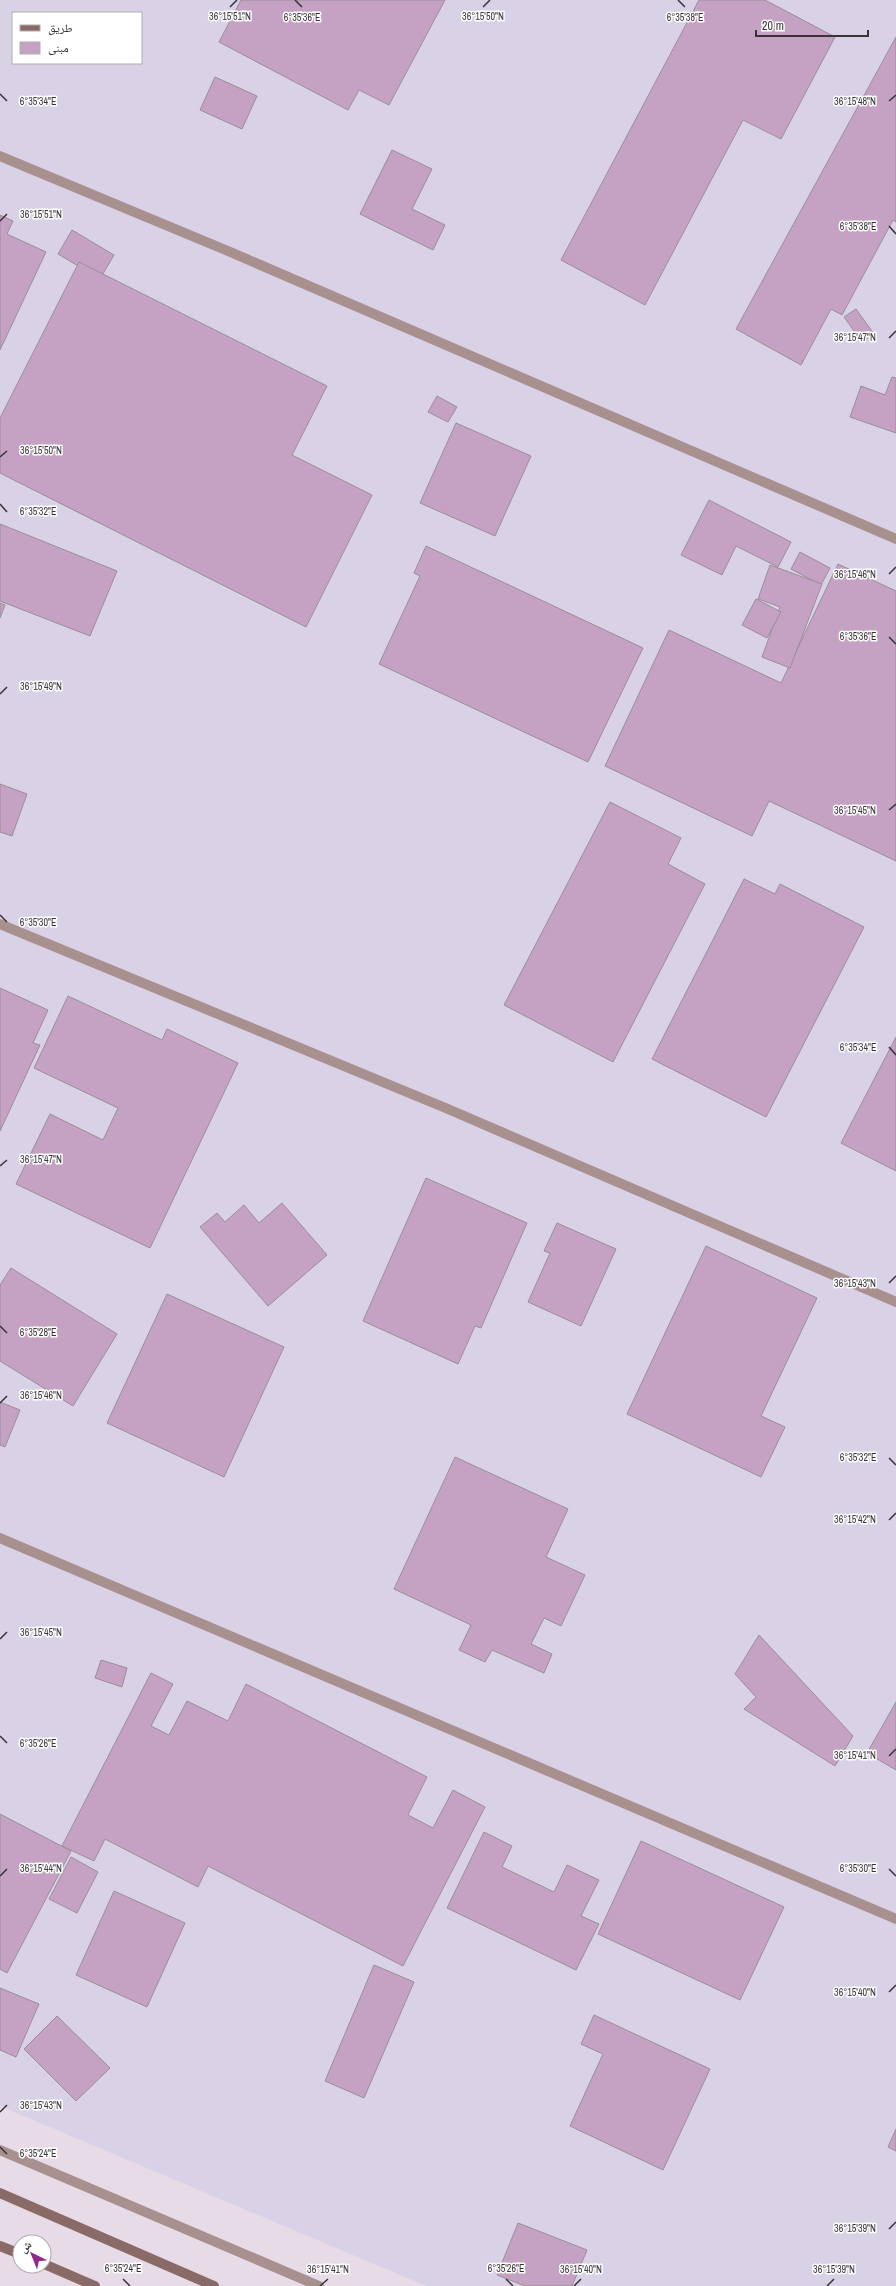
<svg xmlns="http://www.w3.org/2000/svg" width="896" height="2286" font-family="'Archivo Narrow','Noto Naskh Arabic',sans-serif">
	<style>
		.industrial { fill: #d9d2e7; fill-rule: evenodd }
		.building { fill: #c5a2c4; stroke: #9a8d99 }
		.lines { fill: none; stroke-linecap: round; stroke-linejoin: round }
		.lane { stroke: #a7908e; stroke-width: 10 }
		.street { stroke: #a7908e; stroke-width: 10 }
		.secondary { stroke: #8a6a67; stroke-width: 10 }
		.ticks { fill: none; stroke: #393338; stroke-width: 1.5 }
		.ticks-label { font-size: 10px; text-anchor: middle; fill: #393338; stroke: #fff; stroke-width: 3; stroke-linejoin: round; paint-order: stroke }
	</style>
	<rect width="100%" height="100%" fill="#e8dbe8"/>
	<path class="industrial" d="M0 0H896V2286H426L0 2106ZM13 13H141V63H13Z"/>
	<g class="building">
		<path d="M241 0H445L389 105 359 90 348 110 219 42Z"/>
		<path d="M699 0H765L835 37 781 139 743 120 645 305 561 260Z"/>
		<path d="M896 37V222L893 220 842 315 831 309 801 365 736 329Z"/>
		<path d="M215 77 257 96 242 129 200 110Z"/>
		<path d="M392 150 432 169 412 209 445 225 433 250 360 214Z"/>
		<path d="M0 215 13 221 7 234 46 252 0 350Z"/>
		<path d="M72 230 114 255 100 279 58 254Z"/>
		<path d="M79 262 327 386 292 455 372 495 306 627 0 473V418Z"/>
		<path d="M856 309 874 334 862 342 844 317Z"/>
		<path d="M892 377 896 378V433L850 417 861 386 885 395Z"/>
		<path d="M437 396 457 407 448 422 428 412Z"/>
		<path d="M456 423 531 456 495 536 420 503Z"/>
		<path d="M709 500 791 542 778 567 736 546 722 575 681 555Z"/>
		<path d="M0 524 117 571 90 636 0 601Z"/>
		<path d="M426 546 643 648 588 762 379 664 420 576 414 573Z"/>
		<path d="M800 552 830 568 821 585 791 569Z"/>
		<path d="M838 564 896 591V861L769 801 752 836 605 766 669 630 781 683Z"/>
		<path d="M770 565 822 584 790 668 762 657 780 607 758 599Z"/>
		<path d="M756 599 781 612 767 638 742 625Z"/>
		<path d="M0 603 5 605 0 618Z"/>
		<path d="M0 784 27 794 12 836 0 832Z"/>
		<path d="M610 802 681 838 668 864 705 884 613 1062 504 1005Z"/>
		<path d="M744 879 775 894 780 884 864 927 766 1117 652 1059Z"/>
		<path d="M0 988 48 1010 33 1043 40 1045 0 1131Z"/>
		<path d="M68 996 162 1040 167 1029 238 1063 150 1248 16 1184 50 1114 103 1140 118 1108 34 1068Z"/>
		<path d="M896 1037V1171L841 1143Z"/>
		<path d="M426 1178 527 1223 481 1328 475 1326 458 1364 363 1321Z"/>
		<path d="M282 1203 327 1255 268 1306 200 1227 217 1213 225 1222 244 1205 259 1223Z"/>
		<path d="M557 1223 616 1249 581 1326 528 1302 550 1253 544 1251Z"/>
		<path d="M706 1246 817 1298 761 1416 785 1427 761 1477 627 1414Z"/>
		<path d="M11 1268 117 1334 73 1406 0 1361V1285Z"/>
		<path d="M167 1294 284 1347 224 1477 107 1423Z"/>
		<path d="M0 1402 20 1410 5 1447 0 1445Z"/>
		<path d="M455 1457 568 1509 546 1557 585 1575 561 1626 544 1618 531 1644 552 1654 544 1673 492 1650 485 1662 459 1650 471 1625 394 1589Z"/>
		<path d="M759 1635 853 1736 835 1766 744 1709 756 1697 735 1674Z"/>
		<path d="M101 1660 127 1668 122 1687 95 1678Z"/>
		<path d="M151 1673 173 1684 151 1726 169 1735 187 1701 228 1721 246 1684 427 1777 408 1815 433 1828 453 1790 485 1807 403 1966 208 1866 198 1887 105 1839 94 1861 62 1846Z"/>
		<path d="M896 1702V1770L867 1753Z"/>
		<path d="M0 1814 71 1851 7 1973 0 1969Z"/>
		<path d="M484 1832 512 1846 502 1867 554 1892 567 1865 599 1880 581 1916 599 1924 576 1970 447 1908Z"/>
		<path d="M641 1841 784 1907 740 2000 598 1934Z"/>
		<path d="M71 1857 98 1872 77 1913 49 1899Z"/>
		<path d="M114 1891 185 1923 147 2007 76 1975Z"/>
		<path d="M374 1965 414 1982 364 2098 325 2081Z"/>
		<path d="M0 1988 39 2004 16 2057 0 2050Z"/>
		<path d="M594 2015 710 2069 663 2170 570 2126 603 2054 581 2044Z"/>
		<path d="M57 2016 110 2068 76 2101 24 2049Z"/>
		<path d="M896 2129V2151L888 2147Z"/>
		<path d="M518 2223 587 2250 572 2286H525L497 2275Z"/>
	</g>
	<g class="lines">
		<g class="lane">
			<path d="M0 156 228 251 896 539"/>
			<path d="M0 924 448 1109 896 1302"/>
			<path d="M0 1538 896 1919"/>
		</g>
		<path class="street" d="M0 2150 319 2286"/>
		<g class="secondary">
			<path d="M0 2193 214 2286"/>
			<path d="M0 2246 20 2254"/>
			<path d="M44 2264 95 2286"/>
		</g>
	</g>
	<path class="ticks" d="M295 0 302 7M678 0 685 7M230 7 237 0M483 7 490 0M0 94 7 101M889 101 896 95M0 221 7 214M889 226 896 234M889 338 896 331M0 457 7 451M0 504 7 512M889 574 896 567M889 637 896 644M0 694 7 687M889 810 896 804M0 915 7 922M889 1047 896 1055M0 1166 7 1160M889 1283 896 1276M0 1326 7 1333M0 1403 7 1396M889 1458 896 1465M889 1520 896 1513M0 1639 7 1632M0 1736 7 1743M889 1756 896 1749M889 1869 896 1876M0 1876 7 1869M889 1992 896 1985M0 2112 7 2105M0 2147 7 2154M889 2229 896 2222M123 2279 130 2286M506 2279 513 2286M320 2286 328 2279M574 2286 581 2279M827 2286 834 2279"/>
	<g class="ticks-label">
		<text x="230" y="20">36°15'51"N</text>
		<text x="483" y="20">36°15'50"N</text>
		<text x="302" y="21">6°35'36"E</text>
		<text x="685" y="21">6°35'38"E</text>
		<text x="38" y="105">6°35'34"E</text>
		<text x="855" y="105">36°15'48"N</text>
		<text x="41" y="218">36°15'51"N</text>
		<text x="858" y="230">6°35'38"E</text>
		<text x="855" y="341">36°15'47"N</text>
		<text x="41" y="454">36°15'50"N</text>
		<text x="38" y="515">6°35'32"E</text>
		<text x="855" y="578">36°15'46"N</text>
		<text x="858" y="640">6°35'36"E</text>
		<text x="41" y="690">36°15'49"N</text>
		<text x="855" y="814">36°15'45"N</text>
		<text x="38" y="926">6°35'30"E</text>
		<text x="858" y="1051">6°35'34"E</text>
		<text x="41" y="1163">36°15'47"N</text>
		<text x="855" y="1287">36°15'43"N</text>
		<text x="38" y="1336">6°35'28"E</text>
		<text x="41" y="1399">36°15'46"N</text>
		<text x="858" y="1461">6°35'32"E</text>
		<text x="855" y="1523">36°15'42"N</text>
		<text x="41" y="1636">36°15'45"N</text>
		<text x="38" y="1747">6°35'26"E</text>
		<text x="855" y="1759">36°15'41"N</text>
		<text x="858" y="1872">6°35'30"E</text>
		<text x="41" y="1872">36°15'44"N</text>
		<text x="855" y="1996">36°15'40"N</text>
		<text x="41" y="2109">36°15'43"N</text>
		<text x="38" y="2157">6°35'24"E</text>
		<text x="855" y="2232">36°15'39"N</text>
		<text x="123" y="2272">6°35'24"E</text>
		<text x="506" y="2272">6°35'26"E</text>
		<text x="328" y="2273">36°15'41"N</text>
		<text x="581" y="2273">36°15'40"N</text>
		<text x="834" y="2273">36°15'39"N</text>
	</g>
	<rect x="12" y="12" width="130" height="52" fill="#ffffff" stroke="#b0adaf"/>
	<rect x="20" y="25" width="20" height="6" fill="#8a6a67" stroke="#b0adaf"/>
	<text x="48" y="32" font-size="12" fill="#393338">طريق</text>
	<rect x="20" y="42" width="20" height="12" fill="#c5a2c4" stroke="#b0adaf"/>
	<text x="48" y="52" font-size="12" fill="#393338">مبنى</text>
	<g transform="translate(32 2254) rotate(317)"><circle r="19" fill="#ffffff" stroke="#b0adaf"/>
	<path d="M0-3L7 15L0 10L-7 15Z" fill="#92288c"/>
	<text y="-6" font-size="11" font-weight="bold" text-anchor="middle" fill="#393338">ش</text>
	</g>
	<path d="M756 30v6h112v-6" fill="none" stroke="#393338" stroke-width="2"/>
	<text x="762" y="30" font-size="12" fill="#393338" stroke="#ffffff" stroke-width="3" paint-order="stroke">20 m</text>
</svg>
